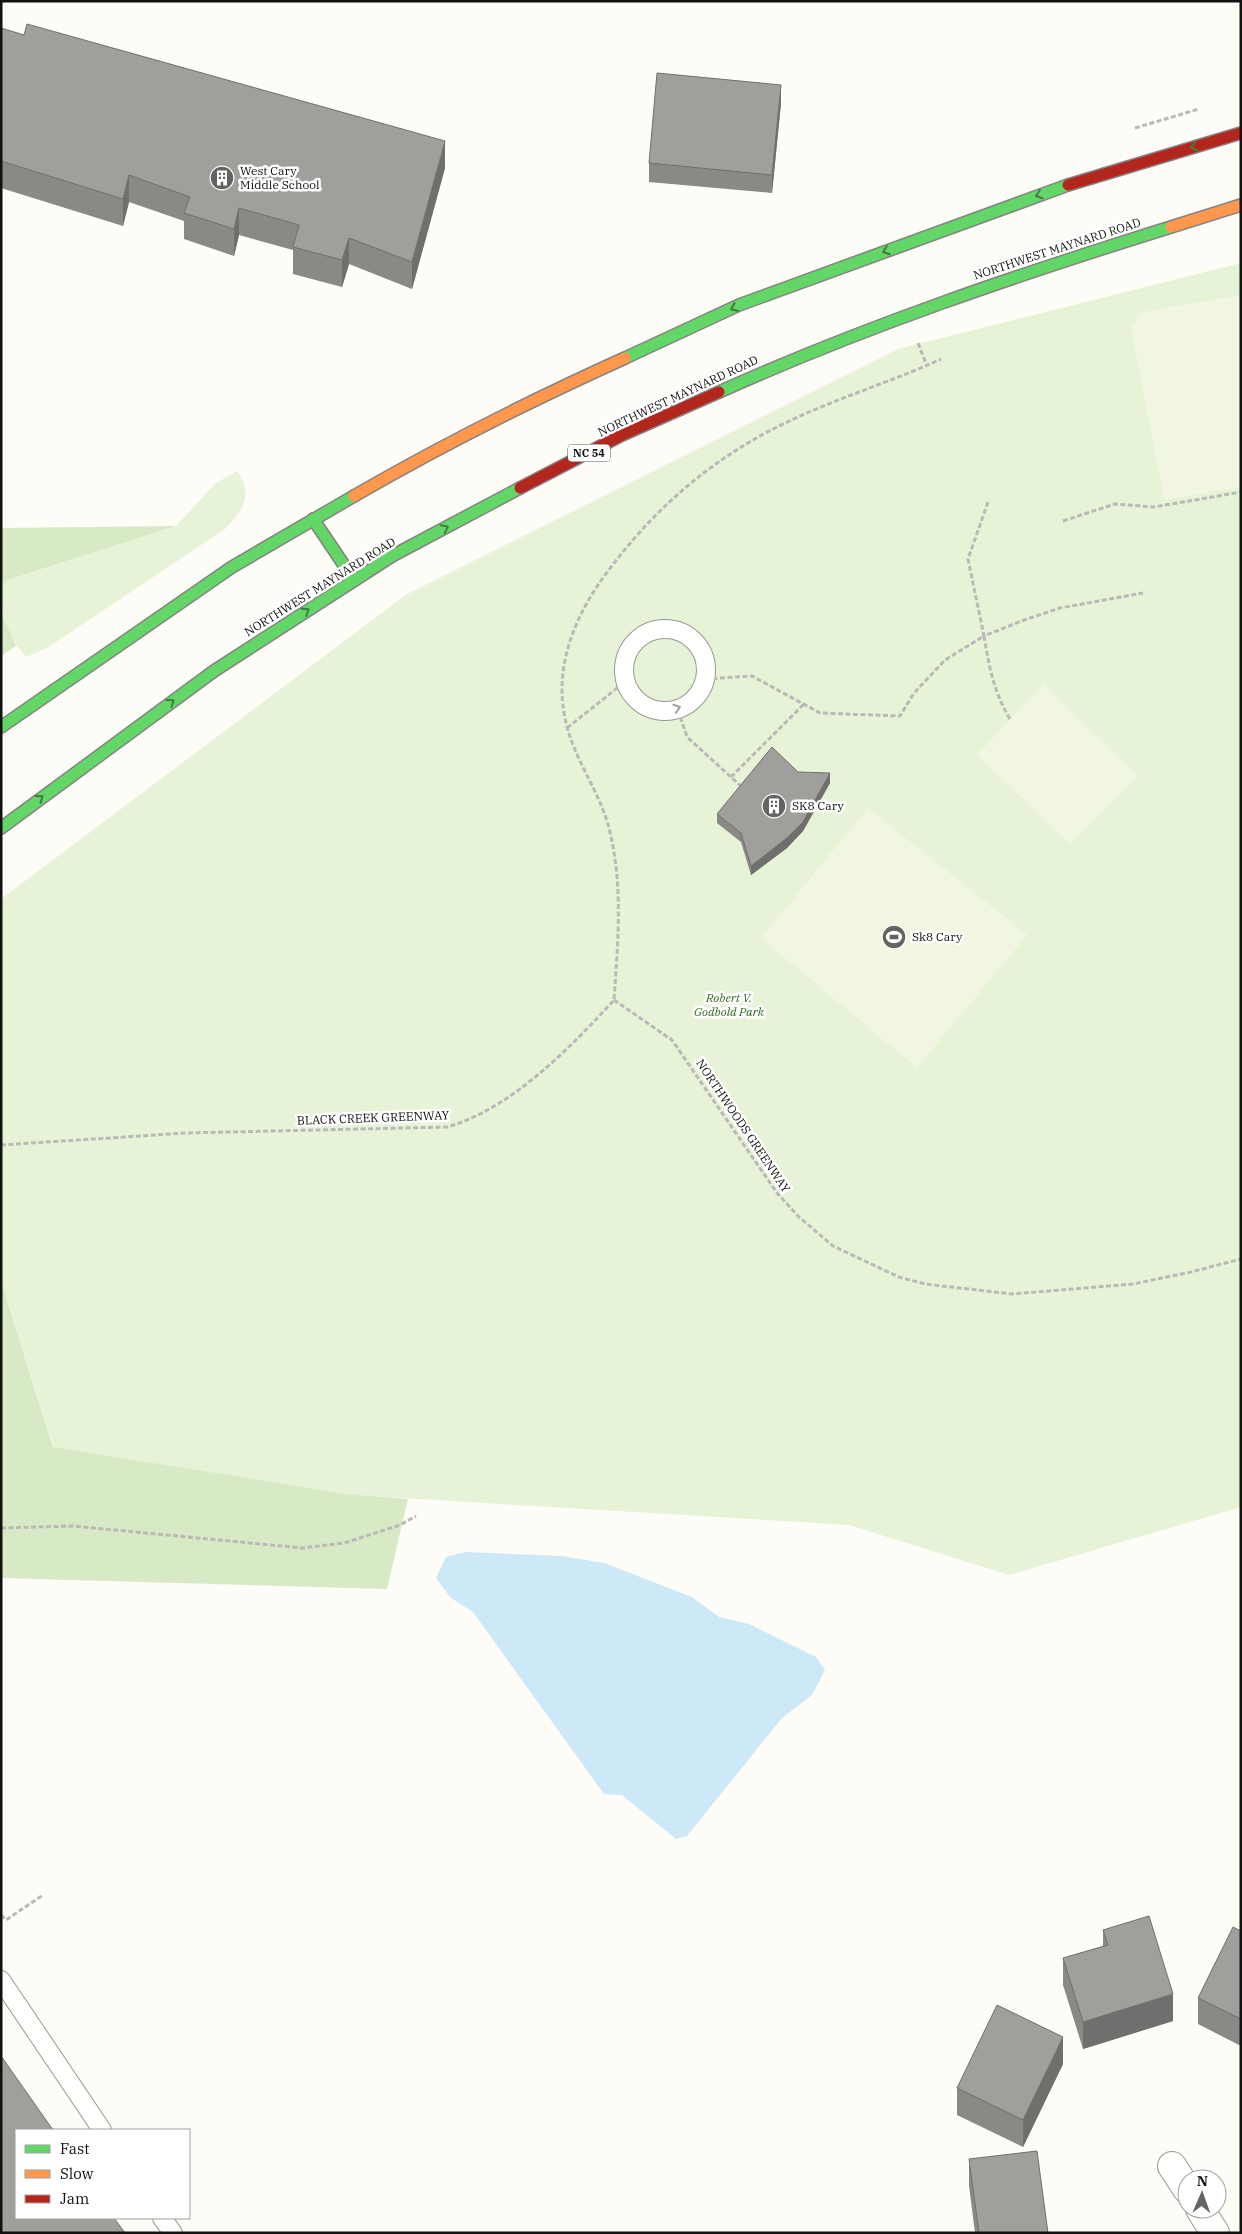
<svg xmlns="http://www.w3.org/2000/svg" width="1242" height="2234" font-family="'IBM Plex Serif',serif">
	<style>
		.green { fill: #e7f3d7 }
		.forest { fill: #d8eac5 }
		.pitch { fill: #f0f6e1 }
		.water { fill: #cde8f7 }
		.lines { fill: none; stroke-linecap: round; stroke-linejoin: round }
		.lane-casing { stroke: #979795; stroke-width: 20 }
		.street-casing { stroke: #979795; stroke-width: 30 }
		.fast-casing { stroke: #858482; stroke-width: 14 }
		.slow-casing { stroke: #858482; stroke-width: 14 }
		.jam-casing { stroke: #858482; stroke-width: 14 }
		.path { stroke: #b9b9b8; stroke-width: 3; stroke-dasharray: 5 2.5; stroke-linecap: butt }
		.lane { stroke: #fffffe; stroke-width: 18 }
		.street { stroke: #fffffe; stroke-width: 28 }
		.fast { stroke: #63d668; stroke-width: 11 }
		.slow { stroke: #ff974d; stroke-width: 11 }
		.jam { stroke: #b3261e; stroke-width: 11 }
		.wall { fill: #8a8986 }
		.shaded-wall { fill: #716f6d }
		.building { fill: #a19f9c; stroke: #716f6d }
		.oneway { stroke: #3e7d41 }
		.oneway2 { stroke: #a0a09f }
		.labels { text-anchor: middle; stroke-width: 5; stroke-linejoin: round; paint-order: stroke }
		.shield { fill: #fff; stroke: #585858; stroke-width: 1 }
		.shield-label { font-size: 11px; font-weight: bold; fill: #111 }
		.poi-label { font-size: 12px; fill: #111; stroke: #fff; text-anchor: start }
		.street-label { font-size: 12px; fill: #111; stroke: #fff }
		.park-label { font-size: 12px; font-style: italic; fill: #2f6b1f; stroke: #fff }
	</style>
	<rect width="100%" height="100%" fill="#fdfcf7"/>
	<g class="green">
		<path d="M1241 263V1507L1009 1575 849 1525 352 1495 54 1448 1 1281V899L407 594 898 349Z"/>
		<path d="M237 471C254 494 243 511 225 529L47 648 26 657C5 633 1 613 1 582L176 526 216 483Z"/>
	</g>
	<g class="forest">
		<path d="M176 526 1 582V528Z"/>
		<path d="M1 612 16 646 1 656Z"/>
		<path d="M1 1281 53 1447 346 1494 408 1499 387 1589 1 1578Z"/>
	</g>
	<g class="pitch">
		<path d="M1241 295V487L1164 500 1131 327 1142 312Z"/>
		<path d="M1043 684 1138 776 1070 844 977 755Z"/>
		<path d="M868 808 1027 935 917 1068 761 938Z"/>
	</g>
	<path class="water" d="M466 1552 562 1556 604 1563 692 1597 719 1617 749 1624 816 1657 825 1670 812 1695 782 1718 687 1836 676 1839 622 1795 604 1794 473 1612 451 1598 436 1578 446 1557Z"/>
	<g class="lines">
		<g class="lane-casing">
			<g id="lane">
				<circle cx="665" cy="670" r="41"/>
				<path d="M1 1980 102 2130"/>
				<path d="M162 2218 173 2233"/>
			</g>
		</g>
		<g class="street-casing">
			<g id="street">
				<path d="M1172 2166 1187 2189"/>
				<path d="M1200 2209 1215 2233"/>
			</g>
		</g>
		<g class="fast-casing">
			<g id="fast">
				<path d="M625 358 739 305 1068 185"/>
				<path d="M719 392C866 326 1017 275 1171 227"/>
				<path d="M313 519 354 580"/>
				<path d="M1 727 232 567 354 496"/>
				<path d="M1 828 214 671 392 556 520 488"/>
			</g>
		</g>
		<g class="slow-casing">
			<g id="slow">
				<path d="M1171 227 1241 205"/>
				<path d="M354 496C442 445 532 400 625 358"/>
			</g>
		</g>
		<g class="jam-casing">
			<g id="jam">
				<path d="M1068 185 1241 133"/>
				<path d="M520 488 622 435 719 392"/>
			</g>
		</g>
		<g class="path">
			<path d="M1135 128 1199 109"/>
			<path d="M918 343 927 366"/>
			<path d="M988 502 968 559 984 636 1024 620 1060 608 1143 593"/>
			<path d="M1063 521 1115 504 1154 507 1241 492"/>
			<path d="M705 679 752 676 820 713 900 716 914 693 945 660 984 636C989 666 994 693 1010 719"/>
			<path d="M678 710 687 737 743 788"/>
			<path d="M567 728 626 681"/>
			<path d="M731 777 804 704"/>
			<path d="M614 1000 672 1040 777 1193 799 1217 833 1246 899 1277 925 1284 1012 1294 1133 1284 1191 1272 1241 1259"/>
			<path d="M1 1145 186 1133 447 1127C511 1109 570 1048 614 1000 618 941 624 879 607 821 596 786 572 755 565 718 554 666 575 616 605 575 661 499 727 446 814 410 856 392 900 378 941 359"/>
			<path d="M1 1528 73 1526 302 1548 344 1543 400 1525 416 1516"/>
			<path d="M1 1915 6 1920 43 1895"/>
		</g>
		<use href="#lane" class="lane"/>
		<use href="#street" class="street"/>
		<use href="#fast" class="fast"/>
		<use href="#slow" class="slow"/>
		<use href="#jam" class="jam"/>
	</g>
	<g class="wall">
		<path d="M1 28 445 168 412 289 349 264 342 287 293 274V250L239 235 234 256 184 239V221L129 202 123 226 1 188Z"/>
		<path d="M781 103 772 193 649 182V163Z"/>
		<path d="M798 772 830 783 803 831 787 848 751 875 741 842 717 823V814Z"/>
		<path d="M1103 1930 1173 2021 1083 2049 1063 1985V1958L1103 1946Z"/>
		<path d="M1241 1931V2046L1198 2024V1998Z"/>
		<path d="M1063 2064 1023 2147 957 2115V2088Z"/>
		<path d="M969 2159 1048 2233H975L969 2186Z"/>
	</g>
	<g class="shaded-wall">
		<path d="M781 85V103L772 193V175Z"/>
		<path d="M445 141V168L412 289V262Z"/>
		<path d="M129 175V202L123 226V199Z"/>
		<path d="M239 208V235L234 256V229Z"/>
		<path d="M349 238V264L342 287V260Z"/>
		<path d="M830 773V783L803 831 787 848 751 875V866Z"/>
		<path d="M1173 1994V2021L1083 2049V2022Z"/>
		<path d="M1063 2037V2064L1023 2147V2120Z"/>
	</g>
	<g class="building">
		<path d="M27 24 445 141 412 262 349 238 342 260 293 247 299 225 239 208 234 229 184 213 190 197 129 175 123 199 1 161V28L24 35Z"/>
		<path d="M657 73 781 85 772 175 649 163Z"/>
		<path d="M772 747 798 772 830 773 803 822 787 838 751 866 741 833 717 814Z"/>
		<path d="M1149 1916 1173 1994 1083 2022 1063 1958 1108 1945 1103 1930Z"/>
		<path d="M1233 1927 1241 1931V2019L1198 1998Z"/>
		<path d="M997 2005 1063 2037 1023 2120 957 2088Z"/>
		<path d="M1 2056 53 2130H16V2218H114L125 2233H1Z"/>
		<path d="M1037 2151 1048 2233H979L969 2159Z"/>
	</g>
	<defs><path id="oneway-chevron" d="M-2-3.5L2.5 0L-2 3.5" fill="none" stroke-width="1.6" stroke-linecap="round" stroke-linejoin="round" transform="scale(1.25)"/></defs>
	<g class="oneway">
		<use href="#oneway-chevron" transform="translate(1194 147) rotate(164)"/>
		<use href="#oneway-chevron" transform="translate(1039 195) rotate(161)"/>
		<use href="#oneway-chevron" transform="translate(886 251) rotate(160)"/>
		<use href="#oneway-chevron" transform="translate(734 308) rotate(157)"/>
		<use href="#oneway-chevron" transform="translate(445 528) rotate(-28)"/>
		<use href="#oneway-chevron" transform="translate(306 611) rotate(-33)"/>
		<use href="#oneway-chevron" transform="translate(171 702) rotate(-36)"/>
		<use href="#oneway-chevron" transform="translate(40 798) rotate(-36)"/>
	</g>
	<use class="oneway2" href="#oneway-chevron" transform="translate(677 708) rotate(-18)"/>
	<defs>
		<g id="building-disc" transform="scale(1.25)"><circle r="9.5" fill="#646362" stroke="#fff"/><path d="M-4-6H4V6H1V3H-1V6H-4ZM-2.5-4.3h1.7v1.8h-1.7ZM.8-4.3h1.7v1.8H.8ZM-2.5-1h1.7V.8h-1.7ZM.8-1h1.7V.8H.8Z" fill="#fff"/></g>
		<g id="stadium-disc" transform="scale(1.25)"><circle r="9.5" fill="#646362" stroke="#fff"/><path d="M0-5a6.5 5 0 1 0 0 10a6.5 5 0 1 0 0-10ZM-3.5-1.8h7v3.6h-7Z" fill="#fff"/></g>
	</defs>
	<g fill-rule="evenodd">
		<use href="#building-disc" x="222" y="178"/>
		<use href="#building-disc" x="774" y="806"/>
		<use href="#stadium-disc" x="894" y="937"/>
	</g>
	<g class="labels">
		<rect class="shield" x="568" y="444.5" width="42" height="17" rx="4"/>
		<g class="shield-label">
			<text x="589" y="457">NC 54</text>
		</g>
		<g class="poi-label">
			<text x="240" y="175">West Cary<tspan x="240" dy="14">Middle School</tspan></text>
			<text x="792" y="810">SK8 Cary</text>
			<text x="912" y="941">Sk8 Cary</text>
		</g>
		<g class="street-label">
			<text transform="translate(1057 249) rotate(-18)" y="4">NORTHWEST MAYNARD ROAD</text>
			<text transform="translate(678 396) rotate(-25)" y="4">NORTHWEST MAYNARD ROAD</text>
			<text transform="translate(320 587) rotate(-32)" y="4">NORTHWEST MAYNARD ROAD</text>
			<text transform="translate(373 1118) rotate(-2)" y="4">BLACK CREEK GREENWAY</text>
			<text transform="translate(743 1126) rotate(56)" y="4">NORTHWOODS GREENWAY</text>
		</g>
		<g class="park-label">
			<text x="729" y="1002">Robert V.<tspan x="729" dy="14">Godbold Park</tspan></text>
		</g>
	</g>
	<rect width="1242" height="2234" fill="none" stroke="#111111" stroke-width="5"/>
	<rect x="15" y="2129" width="175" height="90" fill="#ffffff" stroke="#a0a0a0"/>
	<rect x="25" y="2145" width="25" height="8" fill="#63d668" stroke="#a0a0a0"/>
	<text x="60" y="2154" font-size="15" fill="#111111">Fast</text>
	<rect x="25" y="2170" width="25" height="8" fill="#ff974d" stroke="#a0a0a0"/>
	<text x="60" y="2179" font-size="15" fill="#111111">Slow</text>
	<rect x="25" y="2195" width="25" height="8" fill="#b3261e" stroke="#a0a0a0"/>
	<text x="60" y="2204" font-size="15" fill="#111111">Jam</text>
	<g transform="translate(1202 2194) rotate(2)"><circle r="24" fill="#ffffff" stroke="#a0a0a0"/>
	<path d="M0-4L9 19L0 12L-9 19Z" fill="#646362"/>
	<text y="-8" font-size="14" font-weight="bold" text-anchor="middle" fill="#111111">N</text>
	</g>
</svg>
